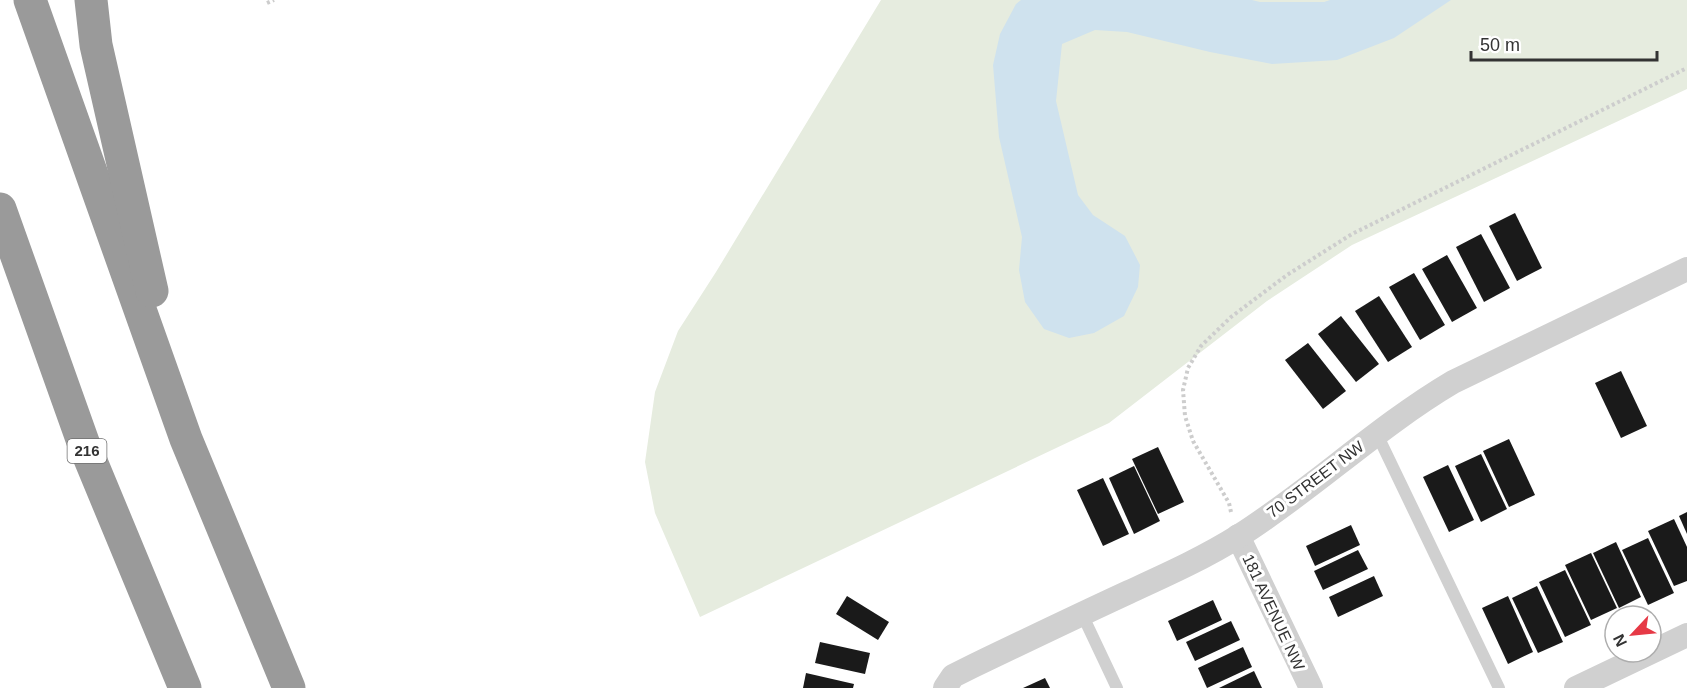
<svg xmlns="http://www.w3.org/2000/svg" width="1687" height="688" font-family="Arial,sans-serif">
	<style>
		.green { fill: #e6ecdf }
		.water { fill: #cfe2ee }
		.building { fill: #1a1a1a }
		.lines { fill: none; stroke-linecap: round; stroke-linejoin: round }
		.path { stroke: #cdcdcd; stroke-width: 4; stroke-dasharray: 3 3; stroke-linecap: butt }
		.service { stroke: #d0d0d0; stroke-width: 12 }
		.minor { stroke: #d0d0d0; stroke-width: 24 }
		.motorway { stroke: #9a9a9a; stroke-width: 33 }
		.labels { text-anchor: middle; stroke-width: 6; stroke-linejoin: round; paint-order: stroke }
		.shield { fill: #fff; stroke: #707070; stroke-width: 1.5 }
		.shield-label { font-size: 15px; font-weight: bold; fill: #333 }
		.street-label { font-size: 16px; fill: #333; stroke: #fff }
	</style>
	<rect width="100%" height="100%" fill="#fff"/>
	<path class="green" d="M881 0H1687V89L1352 245 1267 301 1109 423 700 617 655 513 645 462 655 392 678 331 716 272Z"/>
	<path class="water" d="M1021 0H1252L1260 2H1324L1330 0H1451L1394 38 1337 60 1272 64 1210 52 1127 32 1095 30 1062 44 1056 101 1078 195 1093 215 1125 236 1140 265 1138 287 1124 316 1094 333 1069 338 1044 329 1025 302 1019 270 1022 237 999 137 993 65 1000 34 1016 4Z"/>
	<g class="building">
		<path d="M1515 213 1542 268 1517 281 1489 226Z"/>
		<path d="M1481 234 1510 288 1484 302 1456 247Z"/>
		<path d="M1447 255 1477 308 1452 322 1422 269Z"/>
		<path d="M1414 273 1445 325 1420 340 1389 287Z"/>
		<path d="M1379 296 1412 347 1388 362 1355 311Z"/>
		<path d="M1341 316 1379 364 1356 382 1318 334Z"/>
		<path d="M1308 343 1346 391 1323 409 1285 360Z"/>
		<path d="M1621 371 1647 426 1621 438 1595 383Z"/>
		<path d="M1509 439 1535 495 1509 507 1483 451Z"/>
		<path d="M1158 447 1184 502 1158 514 1132 459Z"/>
		<path d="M1481 454 1507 509 1481 522 1455 466Z"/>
		<path d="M1448 465 1474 520 1449 532 1423 477Z"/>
		<path d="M1134 466 1160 521 1134 534 1109 478Z"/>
		<path d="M1103 478 1129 534 1103 546 1077 490Z"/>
		<path d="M1687 512V534L1679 516Z"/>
		<path d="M1674 519 1687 547V581L1674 586 1648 531Z"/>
		<path d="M1351 525 1360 545 1315 566 1306 546Z"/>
		<path d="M1648 538 1674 593 1648 605 1622 550Z"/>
		<path d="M1616 542 1641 597 1619 608 1593 553Z"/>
		<path d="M1358 550 1368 569 1323 590 1314 571Z"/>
		<path d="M1591 553 1617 608 1591 620 1565 565Z"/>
		<path d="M1565 570 1591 625 1565 637 1539 582Z"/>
		<path d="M1374 576 1383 596 1338 617 1329 597Z"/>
		<path d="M1537 586 1563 642 1538 653 1512 598Z"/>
		<path d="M847 596 889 622 878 640 836 614Z"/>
		<path d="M1508 596 1533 652 1508 664 1482 608Z"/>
		<path d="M1213 600 1222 620 1177 641 1168 621Z"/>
		<path d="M1231 621 1240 640 1195 661 1186 642Z"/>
		<path d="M820 642 870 653 865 674 815 663Z"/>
		<path d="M1243 647 1252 667 1207 688 1198 668Z"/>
		<path d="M1254 671 1262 688H1219Z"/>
		<path d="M806 673 854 684 853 688H803Z"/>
		<path d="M1045 678 1050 688H1023Z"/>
	</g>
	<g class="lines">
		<g class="path">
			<path d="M267 3 274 0"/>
			<path d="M1231 512 1229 503 1193 441 1185 416 1183 390 1188 368 1201 346 1231 317 1287 275 1352 234 1687 68"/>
		</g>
		<g class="service">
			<path d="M1376 432 1499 688"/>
			<path d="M1082 614 1117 688"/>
		</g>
		<g class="minor">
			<path d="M1238 536 1311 688"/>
			<path d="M945 688 953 676 973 666C1025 641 1077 616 1129 592 1166 575 1204 558 1239 536 1313 489 1377 427 1453 382L1687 269"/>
			<path d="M1576 688 1687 635"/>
		</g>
		<g class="motorway">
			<path d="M30 0 186 439 289 688"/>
			<path d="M91 0 96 45 152 291"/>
			<path d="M0 209 83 442 185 688"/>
		</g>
	</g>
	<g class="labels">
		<rect class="shield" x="67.5" y="439" width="39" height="24" rx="4.5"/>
		<g class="shield-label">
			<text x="87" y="456">216</text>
		</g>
		<g class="street-label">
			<text transform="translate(1315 479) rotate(-37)" y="6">70 STREET NW</text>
			<text transform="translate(1274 612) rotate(65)" y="6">181 AVENUE NW</text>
		</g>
	</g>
	<g transform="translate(1633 634) rotate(244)"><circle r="28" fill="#ffffff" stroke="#adadad" stroke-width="1.5"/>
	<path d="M0-4.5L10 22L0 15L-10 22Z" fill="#e63946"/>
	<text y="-9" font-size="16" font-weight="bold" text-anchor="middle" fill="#333333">N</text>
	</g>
	<path d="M1471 51v9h186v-9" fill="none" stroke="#333333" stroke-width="3"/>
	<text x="1480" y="51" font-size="18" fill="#333333" stroke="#ffffff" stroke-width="4.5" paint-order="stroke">50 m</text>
</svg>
